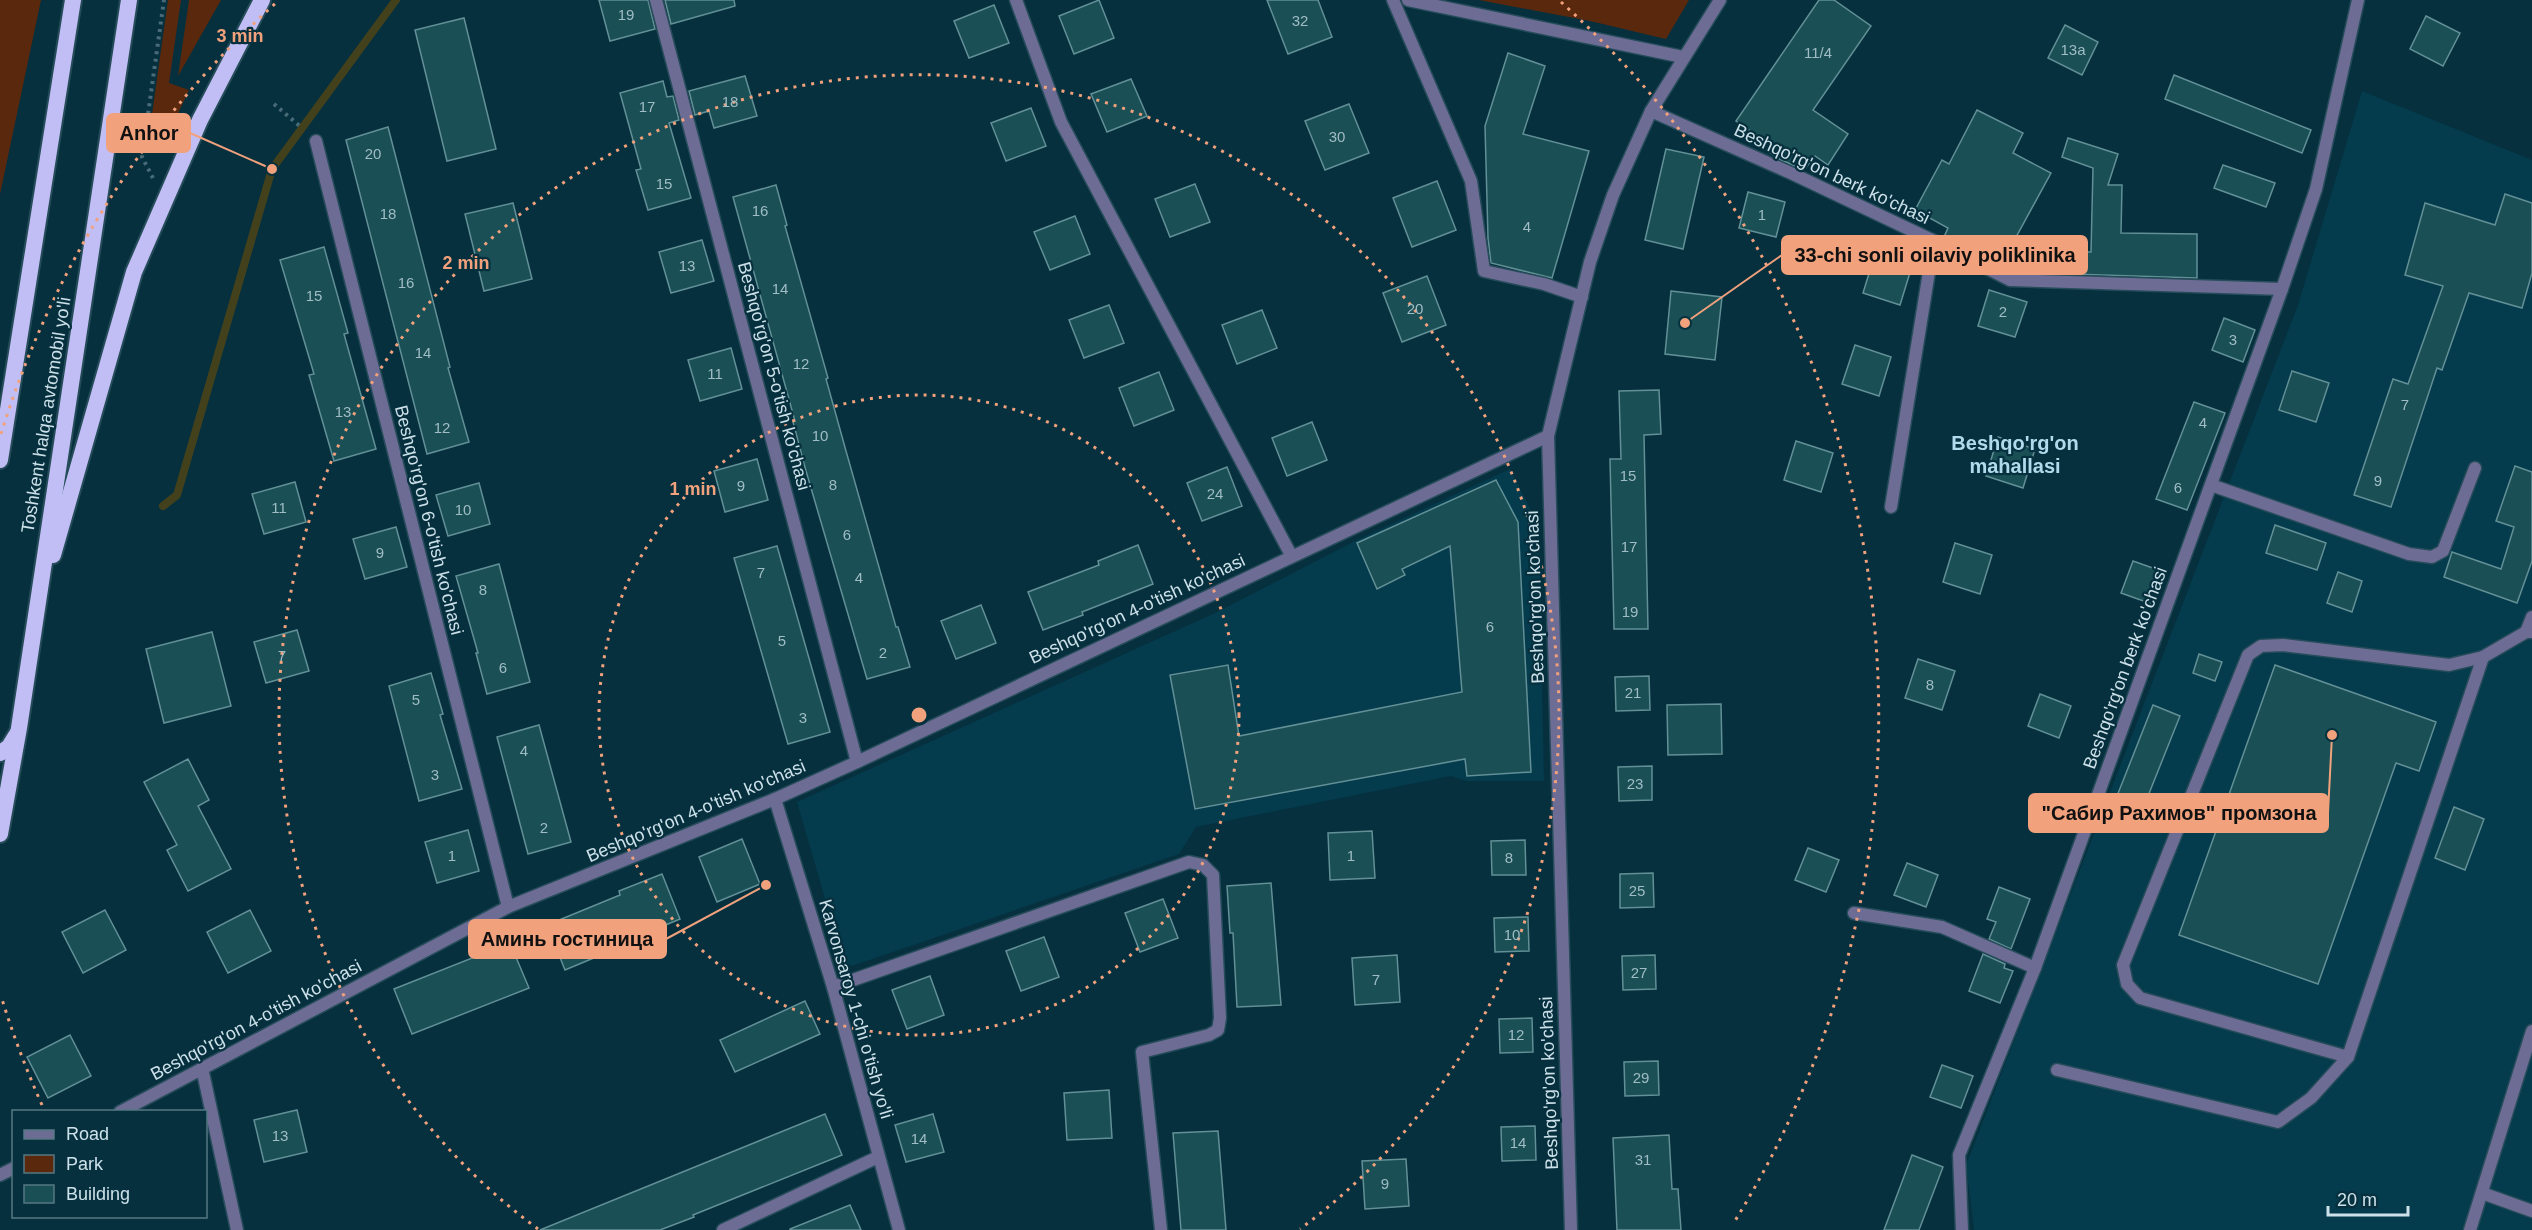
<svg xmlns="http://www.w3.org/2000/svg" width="2532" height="1230" font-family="Arial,sans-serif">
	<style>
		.built { fill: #043b4d }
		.green { fill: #5a280d }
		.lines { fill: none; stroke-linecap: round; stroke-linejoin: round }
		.stream { stroke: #43411c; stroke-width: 8 }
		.building { fill: #194f55; stroke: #629096; stroke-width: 1.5 }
		.service-casing { stroke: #264c5a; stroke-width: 15 }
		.minor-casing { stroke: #264c5a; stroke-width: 15 }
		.tertiary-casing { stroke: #264c5a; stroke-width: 15 }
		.trunk-casing { stroke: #264c5a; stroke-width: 20 }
		.path { stroke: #486b77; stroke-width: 4; stroke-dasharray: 3 4.5; stroke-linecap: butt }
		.service { stroke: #6d6c95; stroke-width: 12 }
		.minor { stroke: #6d6c95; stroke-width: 12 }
		.tertiary { stroke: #6d6c95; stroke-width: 12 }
		.trunk { stroke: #c0bef4; stroke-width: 16 }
		.ring { fill: none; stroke: #f1a17c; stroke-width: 3; stroke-dasharray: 3 6 }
		.labels { text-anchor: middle; stroke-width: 4.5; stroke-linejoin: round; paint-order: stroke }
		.number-label { font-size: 15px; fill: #a0bcc5 }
		.street-label { font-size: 18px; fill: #cde1ea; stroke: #06303e }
		.neighbourhood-label { font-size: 20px; font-weight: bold; fill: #b1dbed; stroke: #06303e }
		.centre { fill: #f1a17c; stroke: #06303e; stroke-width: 3 }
		.ring-label { font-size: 18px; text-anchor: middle; font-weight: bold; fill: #f1a17c; stroke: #06303e; stroke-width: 4.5; stroke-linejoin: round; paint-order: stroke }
		.leader { fill: none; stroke: #f1a17c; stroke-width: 2 }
		.callout-dot { fill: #f1a17c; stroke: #06303e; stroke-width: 2 }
		.callout { fill: #f1a17c; stroke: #f1a17c; stroke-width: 2 }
		.callout-label { font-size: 20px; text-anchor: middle; font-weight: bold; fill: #111 }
	</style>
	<rect width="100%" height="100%" fill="#06303e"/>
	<g class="built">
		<path d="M2362 91 2532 160V1230H1974L1966 1165 2298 305Z"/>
		<path d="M1510 469 1539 526 1544 781H1467L1451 776 1196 827 1179 854 852 966 843 961 797 802 1215 613 1357 540Z"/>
	</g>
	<g class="green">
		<path d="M0 0H41L0 194Z"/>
		<path d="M168 0H181L169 83 189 90 160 152 147 150Z"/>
		<path d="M189 0H221L178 76Z"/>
		<path d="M1479 0H1689L1666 39 1590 21Z"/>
	</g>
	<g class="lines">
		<path class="stream" d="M163 506 177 495 272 169 396 0"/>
	</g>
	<g class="building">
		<path d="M599 0H648L655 29 610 41Z"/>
		<path d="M665 0H734L735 6 671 24Z"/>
		<path d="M1099 0 1114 38 1074 54 1059 16Z"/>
		<path d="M1267 0H1318L1332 37 1288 54Z"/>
		<path d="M1819 0H1834L1871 26 1813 110 1848 134 1828 165 1815 156 1804 170 1779 159 1765 149 1769 144 1736 121Z"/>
		<path d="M994 5 1009 43 969 58 954 21Z"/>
		<path d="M2426 16 2460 33 2443 66 2410 49Z"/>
		<path d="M464 18 496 149 447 161 415 30Z"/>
		<path d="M2065 25 2098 42 2082 75 2048 58Z"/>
		<path d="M1508 53 1545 66 1523 134 1589 151 1552 278 1491 263 1488 238 1485 126Z"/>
		<path d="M2174 75 2311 130 2302 153 2165 99Z"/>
		<path d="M745 76 757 116 714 128 709 111 695 115 689 91Z"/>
		<path d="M1131 79 1147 116 1107 132 1091 94Z"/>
		<path d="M663 81 667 97 673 96 679 120 669 123 691 198 648 210 636 170 641 169 620 93Z"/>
		<path d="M1349 104 1369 153 1325 170 1305 121Z"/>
		<path d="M1031 108 1046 146 1006 161 991 123Z"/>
		<path d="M1977 110 2023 133 2013 153 2051 173 2009 250 2091 252 2093 168 2062 157 2068 138 2118 154 2108 185H2122L2121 233 2197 234V278L2012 272 1998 264 2001 255 1969 237 1963 247 1944 237 1948 228 1915 210 1942 160 1949 164Z"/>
		<path d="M388 127 450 367 448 368 469 442 427 454 346 140Z"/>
		<path d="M1666 149 1704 157 1683 249 1645 240Z"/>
		<path d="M2223 165 2275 183 2266 207 2214 188Z"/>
		<path d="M1437 181 1456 230 1412 247 1393 198Z"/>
		<path d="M1195 184 1210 222 1170 237 1155 199Z"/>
		<path d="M776 185 787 225 785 226 828 378 826 379 846 451 896 627H898L910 667 867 679 806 471 793 422 795 421 733 197Z"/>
		<path d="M1748 192 1785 202 1776 237 1739 228Z"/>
		<path d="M2505 194 2532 203V273L2522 308 2469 293 2442 370 2437 368 2391 507 2354 495 2393 379 2408 384 2443 286 2405 275 2425 203 2495 225Z"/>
		<path d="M513 203 532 279 484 291 465 214Z"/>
		<path d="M1075 216 1090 254 1050 270 1034 232Z"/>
		<path d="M702 240 714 281 671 293 659 252Z"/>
		<path d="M324 247 348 333 344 334 376 449 334 461 309 375 314 374 280 260Z"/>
		<path d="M1875 254 1912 266 1900 305 1863 293Z"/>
		<path d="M1427 276 1446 325 1402 342 1383 293Z"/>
		<path d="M1989 290 2027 302 2015 337 1978 326Z"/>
		<path d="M1671 291 1722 297 1715 360 1665 354Z"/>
		<path d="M1109 305 1124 343 1084 358 1069 320Z"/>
		<path d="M1262 310 1277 348 1237 364 1222 325Z"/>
		<path d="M2224 318 2255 330 2243 362 2212 350Z"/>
		<path d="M1855 345 1891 357 1879 396 1842 384Z"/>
		<path d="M731 348 742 389 700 401 688 360Z"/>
		<path d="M2292 371 2329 383 2316 422 2279 410Z"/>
		<path d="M1159 372 1174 410 1134 426 1119 388Z"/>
		<path d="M1659 390 1661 434 1644 435 1648 629H1614L1610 459H1621L1619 391Z"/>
		<path d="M2194 402 2225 413 2187 510 2156 499Z"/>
		<path d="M1312 422 1327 460 1287 476 1272 438Z"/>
		<path d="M1998 437 2035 449 2023 488 1986 476Z"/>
		<path d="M1796 441 1833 453 1821 492 1784 480Z"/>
		<path d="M757 459 768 500 725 512 714 471Z"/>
		<path d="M2515 466 2532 472V561L2517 603 2444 577 2452 552 2501 569 2514 527 2496 521Z"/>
		<path d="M1227 467 1242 506 1202 521 1187 483Z"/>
		<path d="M1496 480 1518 522 1531 772 1467 776 1465 759 1195 809 1170 675 1228 665 1239 736 1462 692 1450 546 1402 569 1405 575 1377 589 1357 543Z"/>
		<path d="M295 482 306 522 264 534 252 494Z"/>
		<path d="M479 483 490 524 448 536 436 495Z"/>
		<path d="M2275 525 2326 543 2317 570 2266 553Z"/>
		<path d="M396 527 407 567 365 579 353 539Z"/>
		<path d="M1955 543 1992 555 1980 594 1943 582Z"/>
		<path d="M1138 545 1153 584 1082 612 1083 615 1043 630 1028 592 1099 565 1098 561Z"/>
		<path d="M777 546 830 732 788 744 734 558Z"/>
		<path d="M2133 561 2164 572 2152 604 2121 593Z"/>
		<path d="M499 564 530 682 487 694 476 653H478L456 576Z"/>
		<path d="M2338 572 2362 581 2352 612 2327 603Z"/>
		<path d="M981 605 996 643 956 659 941 621Z"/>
		<path d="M297 630 309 671 266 683 254 642Z"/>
		<path d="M212 632 231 706 164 723 146 649Z"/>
		<path d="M2199 654 2222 662 2215 681 2193 673Z"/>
		<path d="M1918 659 1955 671 1942 710 1905 698Z"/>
		<path d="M2275 665 2436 722 2419 771 2396 763 2318 984 2179 935Z"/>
		<path d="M431 673 443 714 440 715 462 789 419 801 389 686Z"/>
		<path d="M1649 676 1650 710 1616 711 1615 677Z"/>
		<path d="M2040 694 2071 706 2059 738 2028 726Z"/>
		<path d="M1721 704 1722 754 1668 755 1667 705Z"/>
		<path d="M2153 705 2180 716 2142 811 2115 801Z"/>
		<path d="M539 725 571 842 528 854 497 737Z"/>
		<path d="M188 759 209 800 198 806 231 869 188 891 167 850 177 845 144 782Z"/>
		<path d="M1652 766V800L1619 801 1618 767Z"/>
		<path d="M2454 807 2484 819 2465 870 2435 858Z"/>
		<path d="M468 830 479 871 437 883 425 842Z"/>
		<path d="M1372 831 1375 878 1330 880 1328 833Z"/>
		<path d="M742 839 760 884 717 902 699 857Z"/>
		<path d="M1525 840 1526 875H1492L1491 841Z"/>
		<path d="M1808 848 1839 860 1826 892 1795 880Z"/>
		<path d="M1907 863 1938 875 1926 907 1894 895Z"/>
		<path d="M1653 873 1654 907 1620 908V874Z"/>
		<path d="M662 874 680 919 607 949 608 952 565 970 547 925 620 895 619 891Z"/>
		<path d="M1271 883 1281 1005 1237 1007 1233 933H1230L1227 886Z"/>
		<path d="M1999 887 2030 899 2011 949 1989 939 1996 922 1987 919Z"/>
		<path d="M1163 899 1178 938 1140 952 1125 913Z"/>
		<path d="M105 910 126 950 83 973 62 932Z"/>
		<path d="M250 910 271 951 228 973 207 932Z"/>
		<path d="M1528 917 1529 951 1495 952 1494 918Z"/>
		<path d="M1044 937 1059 977 1021 991 1006 951Z"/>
		<path d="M510 943 529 988 412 1034 394 989Z"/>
		<path d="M1983 954 2005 964 2004 968 2013 971 2000 1003 1969 991Z"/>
		<path d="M1397 955 1400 1002 1355 1005 1352 958Z"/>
		<path d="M1655 955 1656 989 1623 990 1622 956Z"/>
		<path d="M930 976 944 1015 907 1029 892 990Z"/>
		<path d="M805 1001 820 1034 735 1072 720 1040Z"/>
		<path d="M1532 1018 1533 1052 1500 1053 1499 1019Z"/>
		<path d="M70 1035 91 1076 48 1098 27 1057Z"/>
		<path d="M1658 1061 1659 1095 1625 1096 1624 1062Z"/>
		<path d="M1942 1065 1973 1076 1961 1108 1930 1097Z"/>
		<path d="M1109 1090 1112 1138 1067 1140 1064 1093Z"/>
		<path d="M297 1110 307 1152 264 1162 254 1120Z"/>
		<path d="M825 1114 842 1155 693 1215 694 1217 660 1230H540Z"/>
		<path d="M933 1114 944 1152 906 1162 895 1125Z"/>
		<path d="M1535 1126 1536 1160 1502 1161 1501 1127Z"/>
		<path d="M1218 1131 1226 1230H1181L1173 1133Z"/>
		<path d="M1669 1135 1672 1189H1678L1681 1230H1617L1613 1138Z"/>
		<path d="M1912 1155 1943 1167 1919 1230H1884Z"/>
		<path d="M1406 1159 1409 1206 1365 1209 1362 1161Z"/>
		<path d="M850 1205 861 1230H790V1229Z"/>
	</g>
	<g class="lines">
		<g class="service-casing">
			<g id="service">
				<path d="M1393 0 1471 181 1484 271 1544 284 1582 297"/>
				<path d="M1891 507 1934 241"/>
				<path d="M2526 632 2532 617"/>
				<path d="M1854 913 1942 927 2035 968"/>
				<path d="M2348 1057 2140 998 2127 984 2123 965 2248 655 2261 646 2283 645 2449 665 2483 657 2526 632H2532"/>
				<path d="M2057 1070 2278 1122 2311 1098 2348 1057 2483 657"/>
				<path d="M2482 1193 2532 1211"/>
			</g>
		</g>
		<g class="minor-casing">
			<g id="minor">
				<path d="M656 0 857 762"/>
				<path d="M1016 0 1061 122 1291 555"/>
				<path d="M1408 0 1683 57"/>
				<path d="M1651 111 1793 174 1934 241 2010 280 2282 289"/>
				<path d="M316 141 508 907"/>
				<path d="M2211 485 2409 554 2432 557 2443 551 2475 468"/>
				<path d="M775 799 833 987 899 1230"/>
				<path d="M833 987 1189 862 1203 865 1213 875 1220 1018 1218 1030 1209 1035 1142 1052 1161 1230"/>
				<path d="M202 1068 237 1230"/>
				<path d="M120 1112 508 907 775 799 857 762 1548 436"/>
				<path d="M0 1175 14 1168"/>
				<path d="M723 1230 878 1157"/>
				<path d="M1962 1230 1959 1155 2035 968 2282 289 2316 189 2358 0"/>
				<path d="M2470 1230 2532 1031"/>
			</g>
		</g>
		<g class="tertiary-casing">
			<path id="tertiary" d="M1571 1230 1548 436 1590 262 1613 195 1651 111 1720 0"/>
		</g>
		<g class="trunk-casing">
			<g id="trunk">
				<path d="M0 460 73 0"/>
				<path d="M53 555 134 272 200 120 262 0"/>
				<path d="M0 753 9 747 17 734"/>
				<path d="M0 834 19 728 129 0"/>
			</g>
		</g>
		<g class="path">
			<path d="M274 104 302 128"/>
			<path d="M153 178 142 157 164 0"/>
		</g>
		<use href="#service" class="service"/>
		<use href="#minor" class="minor"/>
		<use href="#tertiary" class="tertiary"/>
		<use href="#trunk" class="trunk"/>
	</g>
	<g class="ring">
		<circle cx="919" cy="715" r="320"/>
		<path d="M538 1229A640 640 0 1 1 1300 1229"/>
		<path d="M42 1105A960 960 0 0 1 1 996M1 434A960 960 0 0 1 277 2M1561 2A960 960 0 0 1 1733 1224"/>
	</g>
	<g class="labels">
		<g class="number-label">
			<text x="626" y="20">19</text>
			<text x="1300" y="26">32</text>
			<text x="2073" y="55">13a</text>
			<text x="1818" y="58">11/4</text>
			<text x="730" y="107">18</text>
			<text x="647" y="112">17</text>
			<text x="1337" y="142">30</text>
			<text x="373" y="159">20</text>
			<text x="664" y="189">15</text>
			<text x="760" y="216">16</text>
			<text x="388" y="219">18</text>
			<text x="1762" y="220">1</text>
			<text x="1527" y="232">4</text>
			<text x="687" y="271">13</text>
			<text x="406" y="288">16</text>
			<text x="780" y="294">14</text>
			<text x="314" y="301">15</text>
			<text x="1415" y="314">20</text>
			<text x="2003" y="317">2</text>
			<text x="2233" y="345">3</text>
			<text x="423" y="358">14</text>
			<text x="801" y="369">12</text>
			<text x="715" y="379">11</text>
			<text x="2405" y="410">7</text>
			<text x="343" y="417">13</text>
			<text x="2203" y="428">4</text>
			<text x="442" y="433">12</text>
			<text x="820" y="441">10</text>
			<text x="1628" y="481">15</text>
			<text x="2378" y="486">9</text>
			<text x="833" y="490">8</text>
			<text x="741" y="491">9</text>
			<text x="2178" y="493">6</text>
			<text x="1215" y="499">24</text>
			<text x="279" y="513">11</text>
			<text x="463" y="515">10</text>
			<text x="847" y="540">6</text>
			<text x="1629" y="552">17</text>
			<text x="380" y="558">9</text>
			<text x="761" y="578">7</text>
			<text x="859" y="583">4</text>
			<text x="483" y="595">8</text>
			<text x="1630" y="617">19</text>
			<text x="1490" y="632">6</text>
			<text x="782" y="646">5</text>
			<text x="883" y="658">2</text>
			<text x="282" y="661">7</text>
			<text x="503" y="673">6</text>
			<text x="1930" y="690">8</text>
			<text x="1633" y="698">21</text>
			<text x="416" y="705">5</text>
			<text x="803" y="723">3</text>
			<text x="524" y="756">4</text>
			<text x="435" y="780">3</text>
			<text x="1635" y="789">23</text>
			<text x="544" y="833">2</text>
			<text x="452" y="861">1</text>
			<text x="1351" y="861">1</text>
			<text x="1509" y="863">8</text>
			<text x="1637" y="896">25</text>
			<text x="1512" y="940">10</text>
			<text x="1639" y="978">27</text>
			<text x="1376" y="985">7</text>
			<text x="1516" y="1040">12</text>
			<text x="1641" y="1083">29</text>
			<text x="280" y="1141">13</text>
			<text x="919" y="1144">14</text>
			<text x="1518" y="1148">14</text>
			<text x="1643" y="1165">31</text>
			<text x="1385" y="1189">9</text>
		</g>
		<g class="street-label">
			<text transform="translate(1832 174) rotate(25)" y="6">Beshqo'rg'on berk ko'chasi</text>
			<text transform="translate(774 376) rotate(75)" y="6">Beshqo'rg'on 5-o'tish ko'chasi</text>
			<text transform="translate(46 415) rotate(-81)" y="6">Toshkent halqa avtomobil yo'li</text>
			<text transform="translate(429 520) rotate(76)" y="6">Beshqo'rg'on 6-o'tish ko'chasi</text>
			<text transform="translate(1535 597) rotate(-92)" y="6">Beshqo'rg'on ko'chasi</text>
			<text transform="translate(1137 609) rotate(-25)" y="6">Beshqo'rg'on 4-o'tish ko'chasi</text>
			<text transform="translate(2125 668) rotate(-70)" y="6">Beshqo'rg'on berk ko'chasi</text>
			<text transform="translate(696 811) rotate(-23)" y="6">Beshqo'rg'on 4-o'tish ko'chasi</text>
			<text transform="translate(856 1009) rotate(74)" y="6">Karvonsaroy 1-chi o'tish yo'li</text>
			<text transform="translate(256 1020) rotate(-28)" y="6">Beshqo'rg'on 4-o'tish ko'chasi</text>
			<text transform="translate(1549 1083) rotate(-92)" y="6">Beshqo'rg'on ko'chasi</text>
		</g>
		<g class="neighbourhood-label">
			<text x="2015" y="450">Beshqo'rg'on<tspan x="2015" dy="23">mahallasi</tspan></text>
		</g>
	</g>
	<circle cx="919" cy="715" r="9" class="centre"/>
	<g class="ring-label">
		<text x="240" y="42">3 min</text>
		<text x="466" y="269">2 min</text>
		<text x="693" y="495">1 min</text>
	</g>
	<path class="leader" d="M272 169L190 133M1685 323L1782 255M2332 735L2328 813M766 885L666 939"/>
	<g class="callout-dot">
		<circle cx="272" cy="169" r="6"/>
		<circle cx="1685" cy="323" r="6"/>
		<circle cx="2332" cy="735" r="6"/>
		<circle cx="766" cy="885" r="6"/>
	</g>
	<g class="callout">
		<rect x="107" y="114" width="83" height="38" rx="6"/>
		<rect x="1782" y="236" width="305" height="38" rx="6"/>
		<rect x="2029" y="794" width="299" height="38" rx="6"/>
		<rect x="469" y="920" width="197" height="38" rx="6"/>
	</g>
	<g class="callout-label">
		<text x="149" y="140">Anhor</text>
		<text x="1935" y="262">33-chi sonli oilaviy poliklinika</text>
		<text x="2179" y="820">"Сабир Рахимов" промзона</text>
		<text x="567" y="946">Аминь гостиница</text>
	</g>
	<rect x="12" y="1110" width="195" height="108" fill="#06303e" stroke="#567783" stroke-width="1.5"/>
	<rect x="24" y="1130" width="30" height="9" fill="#6d6c95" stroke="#567783" stroke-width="1.5"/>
	<text x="66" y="1140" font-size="18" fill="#cde1ea">Road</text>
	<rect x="24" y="1155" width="30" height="18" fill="#5a280d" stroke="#567783" stroke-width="1.5"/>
	<text x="66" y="1170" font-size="18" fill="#cde1ea">Park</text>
	<rect x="24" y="1185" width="30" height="18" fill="#194f55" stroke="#567783" stroke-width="1.5"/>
	<text x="66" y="1200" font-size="18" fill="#cde1ea">Building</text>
	<path d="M2328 1206v9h80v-9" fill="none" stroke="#cde1ea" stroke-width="3"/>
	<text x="2337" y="1206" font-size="18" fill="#cde1ea" stroke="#06303e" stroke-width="4.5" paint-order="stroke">20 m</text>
</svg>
